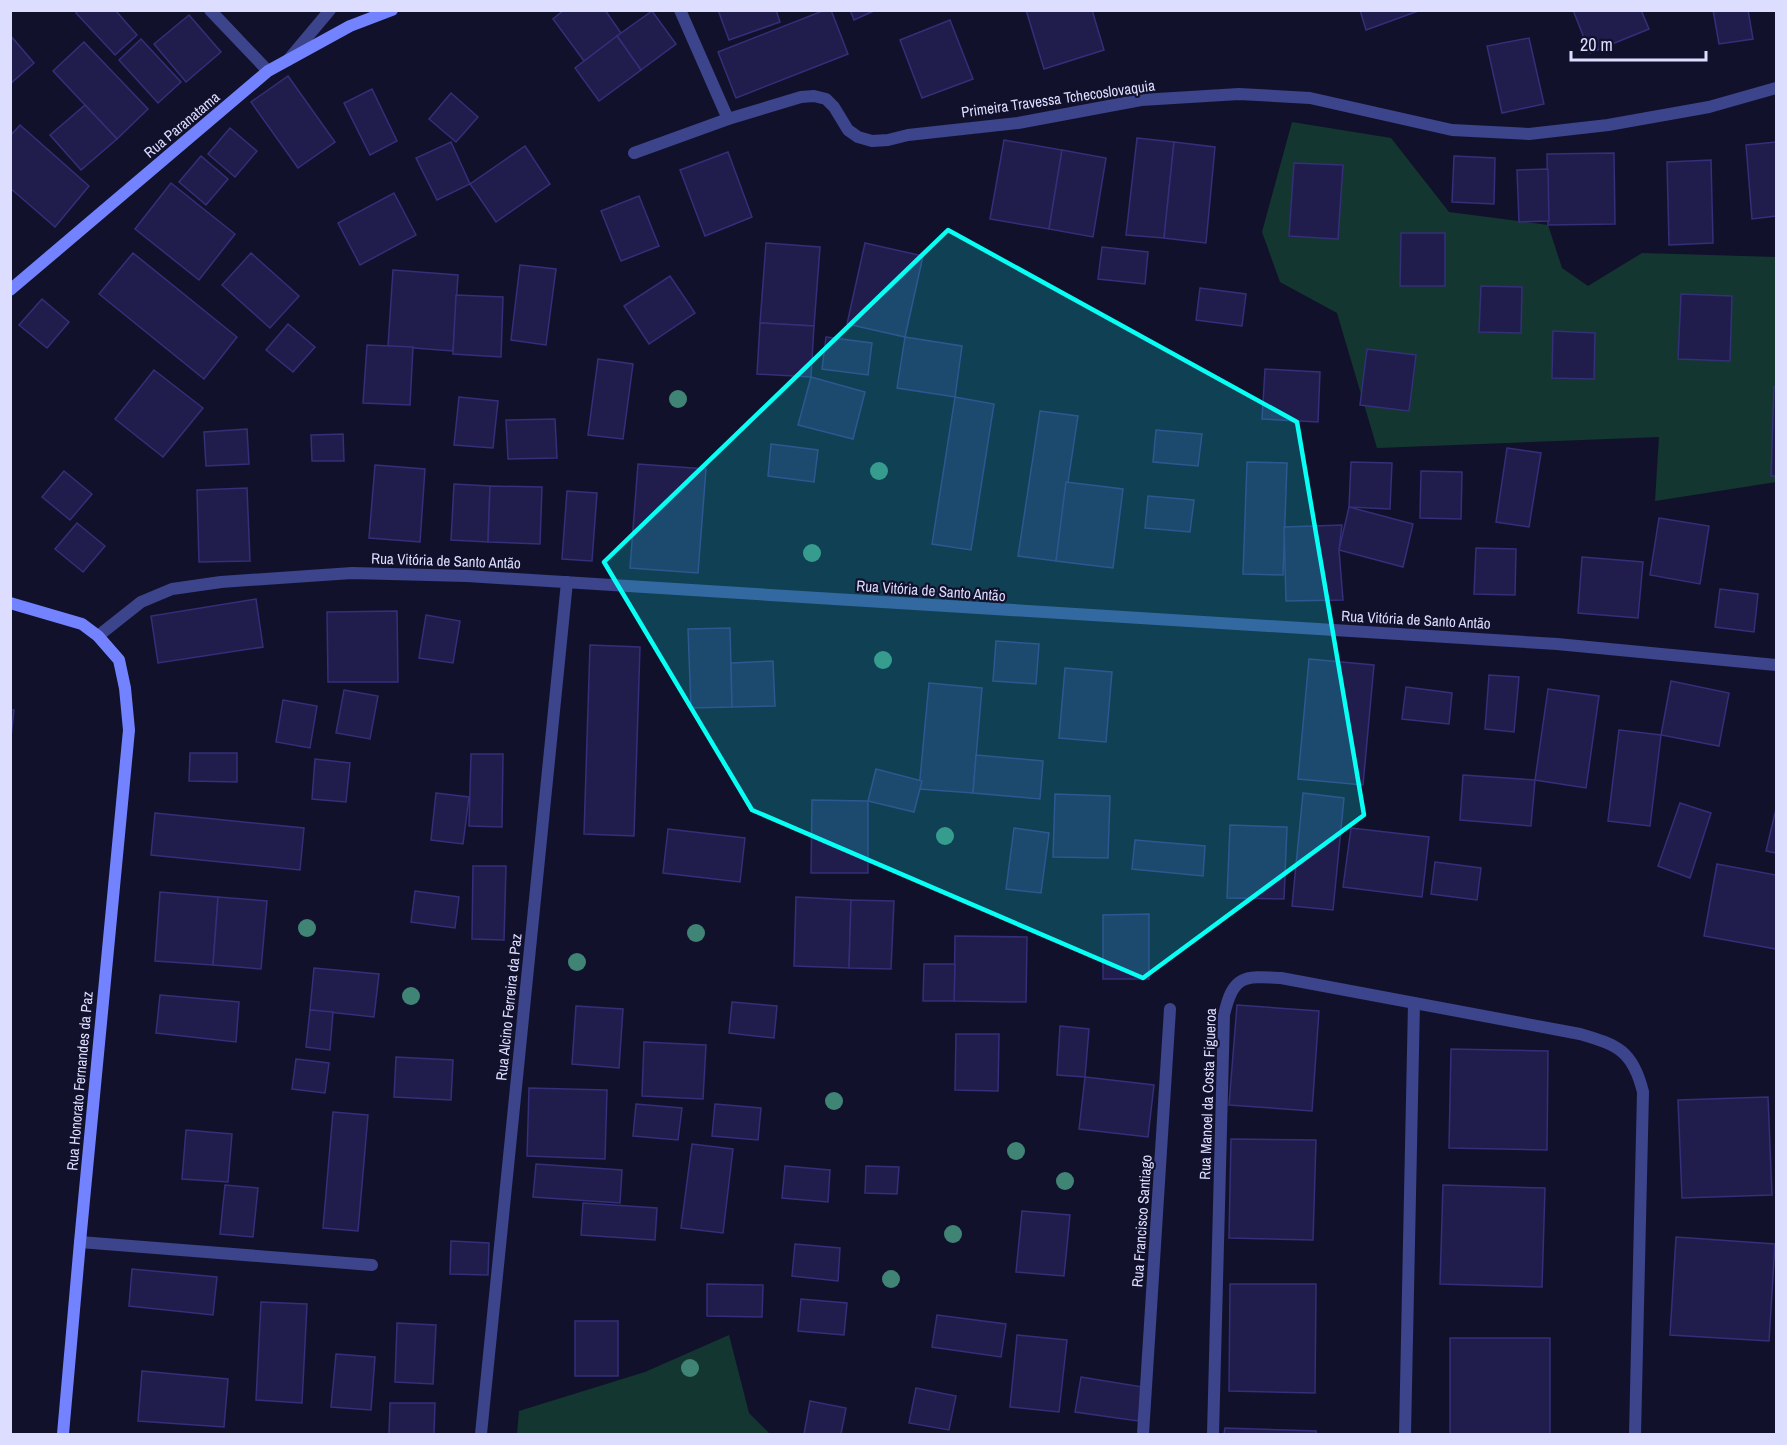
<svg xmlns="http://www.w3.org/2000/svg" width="1787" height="1445" font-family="'Archivo Narrow',sans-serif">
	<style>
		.green { fill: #143630 }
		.building { fill: #201d4d; stroke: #332f79; stroke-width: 1.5 }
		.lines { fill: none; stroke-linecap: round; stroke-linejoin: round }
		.street { stroke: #3c448b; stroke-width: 12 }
		.secondary { stroke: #7383ff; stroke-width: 12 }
		.tree { fill: #408475 }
		.marked { fill: #08fff4; fill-opacity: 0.2; stroke: #08fff4; stroke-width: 4.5; stroke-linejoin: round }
		.labels { text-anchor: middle; stroke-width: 4.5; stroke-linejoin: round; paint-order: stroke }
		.street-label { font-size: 15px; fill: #dcddff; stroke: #12112c }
	</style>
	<rect width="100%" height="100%" fill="#12112c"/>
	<g class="green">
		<path d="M1292 122 1391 138 1449 212 1548 225 1562 268 1588 286 1642 253 1776 257V482L1655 501 1659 437 1377 448 1337 313 1280 282 1262 232Z"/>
		<path d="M729 1335 749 1413 770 1434H517L519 1411 645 1372Z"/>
	</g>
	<g class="building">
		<path d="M78 10H115L137 35 115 55 76 13Z"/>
		<path d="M564 10H605L621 33 584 61 553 19Z"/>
		<path d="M718 10H776L780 22 729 40Z"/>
		<path d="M825 10H831L848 54 736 98 718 52Z"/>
		<path d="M850 10H876L854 20Z"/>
		<path d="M1026 10H1092L1104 50 1044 69Z"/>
		<path d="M1360 10H1421L1366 30Z"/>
		<path d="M1573 10H1641L1649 29 1590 53Z"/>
		<path d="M1713 10H1748L1753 39 1719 44Z"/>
		<path d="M652 11 676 44 641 70 617 36Z"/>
		<path d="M189 15 221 52 186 82 154 44Z"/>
		<path d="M950 20 973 79 922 98 900 40Z"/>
		<path d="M10 35 34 63 10 84Z"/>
		<path d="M617 36 641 70 599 101 575 68Z"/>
		<path d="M1529 38 1544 104 1502 113 1487 46Z"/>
		<path d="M141 39 181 82 158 103 119 60Z"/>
		<path d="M84 42 148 109 117 139 53 71Z"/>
		<path d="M288 76 335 142 298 168 251 102Z"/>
		<path d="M372 89 397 141 370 155 344 103Z"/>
		<path d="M451 93 478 117 456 142 429 119Z"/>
		<path d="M85 105 117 139 81 170 50 135Z"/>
		<path d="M20 125 89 186 55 227 10 188V136Z"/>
		<path d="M230 128 257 151 235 177 208 154Z"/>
		<path d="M1137 138 1174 142 1164 238 1126 235Z"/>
		<path d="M1004 140 1062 150 1049 229 990 219Z"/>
		<path d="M451 142 470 184 437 200 416 158Z"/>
		<path d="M1174 142 1215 147 1206 243 1164 238Z"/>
		<path d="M1776 142V216L1752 219 1746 145Z"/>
		<path d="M525 146 550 184 496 222 470 184Z"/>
		<path d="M1062 150 1106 158 1093 237 1049 229Z"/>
		<path d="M728 152 752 217 705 236 680 170Z"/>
		<path d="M1614 153 1615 224 1548 225 1547 154Z"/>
		<path d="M201 156 228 179 206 205 179 182Z"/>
		<path d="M1454 156 1495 158 1494 204 1452 202Z"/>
		<path d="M1711 160 1713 243 1669 245 1667 162Z"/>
		<path d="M1294 163 1343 165 1338 239 1289 236Z"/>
		<path d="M1548 169 1549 221 1519 222 1517 170Z"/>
		<path d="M171 183 235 234 199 280 135 229Z"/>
		<path d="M394 193 416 235 360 265 338 223Z"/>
		<path d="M639 196 659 246 621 261 601 211Z"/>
		<path d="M1401 233H1445V286H1400Z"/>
		<path d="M766 243 820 247 814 326 760 323Z"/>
		<path d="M865 243 923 256 905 337 847 324Z"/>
		<path d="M1102 247 1148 252 1145 284 1098 279Z"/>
		<path d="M133 253 237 337 204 379 99 294Z"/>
		<path d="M251 253 299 296 270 328 222 285Z"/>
		<path d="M520 265 556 269 546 345 511 340Z"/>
		<path d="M393 270 458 275 453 351 388 346Z"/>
		<path d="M670 276 695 313 649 344 624 306Z"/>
		<path d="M1481 286 1522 287 1521 333 1479 332Z"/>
		<path d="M1200 288 1246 294 1242 326 1196 320Z"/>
		<path d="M1681 294 1732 296 1730 361 1678 359Z"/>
		<path d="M456 295 503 297 501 357 453 354Z"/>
		<path d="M42 299 69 322 47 348 19 325Z"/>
		<path d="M760 323 814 326 811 377 757 374Z"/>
		<path d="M288 324 315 347 293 372 266 350Z"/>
		<path d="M1553 331 1595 333 1594 379 1552 378Z"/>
		<path d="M826 337 872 343 868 375 822 369Z"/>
		<path d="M905 337 962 346 955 397 897 388Z"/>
		<path d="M367 345 413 347 410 405 363 403Z"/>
		<path d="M1367 349 1416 355 1409 411 1360 405Z"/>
		<path d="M598 359 633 364 623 439 588 435Z"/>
		<path d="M1265 369 1320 372 1318 422 1262 419Z"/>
		<path d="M154 370 203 408 163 457 115 419Z"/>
		<path d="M811 377 865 392 853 439 798 425Z"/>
		<path d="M1774 387H1776V476H1771Z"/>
		<path d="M459 397 498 401 493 448 454 445Z"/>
		<path d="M955 397 994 404 971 550 932 544Z"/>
		<path d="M1040 411 1078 416 1056 561 1018 556Z"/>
		<path d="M555 419 557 458 508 459 506 420Z"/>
		<path d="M247 429 249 464 206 466 204 432Z"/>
		<path d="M1156 430 1202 434 1198 466 1153 462Z"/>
		<path d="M343 434 344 461H312L311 435Z"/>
		<path d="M771 444 818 450 814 482 768 476Z"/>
		<path d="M1507 448 1541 453 1529 527 1496 522Z"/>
		<path d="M1247 462 1287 463 1283 575 1243 574Z"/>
		<path d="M1351 462 1392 463 1390 509 1349 507Z"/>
		<path d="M638 464 706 469 698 573 630 568Z"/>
		<path d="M375 465 425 469 420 542 369 538Z"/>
		<path d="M64 471 92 494 70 520 42 497Z"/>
		<path d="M1421 471 1462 472 1461 519 1420 518Z"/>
		<path d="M1066 482 1123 489 1113 568 1056 561Z"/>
		<path d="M454 484 490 486 488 542 451 540Z"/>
		<path d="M490 486 542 487 540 544 488 542Z"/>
		<path d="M247 488 250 561 199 562 197 490Z"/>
		<path d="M567 491 597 493 592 561 562 559Z"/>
		<path d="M1148 496 1194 500 1190 532 1145 528Z"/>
		<path d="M1349 507 1413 524 1403 567 1339 550Z"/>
		<path d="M1659 518 1709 526 1700 584 1650 575Z"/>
		<path d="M77 523 105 546 83 572 55 549Z"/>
		<path d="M1342 525 1339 550 1343 600 1286 601 1284 527Z"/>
		<path d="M1476 548 1516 549 1515 595 1474 594Z"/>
		<path d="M1582 557 1643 562 1638 618 1578 613Z"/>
		<path d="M1720 589 1758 594 1754 632 1715 627Z"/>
		<path d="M256 599 263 647 158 663 151 616Z"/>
		<path d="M397 611 398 682H328L327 612Z"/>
		<path d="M426 615 460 621 453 663 419 658Z"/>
		<path d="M730 628 732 707 691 708 688 629Z"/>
		<path d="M996 641 1039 644 1036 684 993 681Z"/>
		<path d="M590 645 640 647 634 836 584 834Z"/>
		<path d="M1309 659 1374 665 1363 785 1298 779Z"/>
		<path d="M773 661 775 706 732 707 731 663Z"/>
		<path d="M1065 668 1112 672 1106 742 1059 738Z"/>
		<path d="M1489 675 1519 677 1514 732 1485 729Z"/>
		<path d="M1671 681 1729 693 1719 746 1661 735Z"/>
		<path d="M929 683 982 688 973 793 919 789Z"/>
		<path d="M1406 687 1452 693 1449 724 1402 719Z"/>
		<path d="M1548 689 1599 696 1586 788 1535 780Z"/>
		<path d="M344 690 378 696 370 739 336 733Z"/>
		<path d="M283 700 317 706 310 748 276 742Z"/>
		<path d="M10 710H14L10 745Z"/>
		<path d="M1619 730 1661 735 1650 826 1608 821Z"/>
		<path d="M190 753H237V782L189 781Z"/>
		<path d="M471 754H503L502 827 469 826Z"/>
		<path d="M976 755 1043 761 1040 799 973 793Z"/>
		<path d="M315 759 350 763 346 802 312 799Z"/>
		<path d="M876 769 922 781 914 812 868 801Z"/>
		<path d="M1463 775 1535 780 1531 826 1460 820Z"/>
		<path d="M436 793 469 797 463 844 431 840Z"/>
		<path d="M1303 793 1344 798 1333 910 1292 906Z"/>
		<path d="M1055 794 1110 796 1108 858 1053 857Z"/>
		<path d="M812 800 868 801V873H811Z"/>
		<path d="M1680 803 1711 813 1690 878 1658 866Z"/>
		<path d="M1776 809V853L1766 851Z"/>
		<path d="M155 813 304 828 300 870 151 855Z"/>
		<path d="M1230 825 1287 827 1284 899 1227 898Z"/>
		<path d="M1014 828 1049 833 1041 893 1006 889Z"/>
		<path d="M1351 828 1429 837 1422 897 1343 887Z"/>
		<path d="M668 829 745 838 740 882 663 873Z"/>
		<path d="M1135 840 1205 846 1203 876 1132 869Z"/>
		<path d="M1435 862 1481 868 1477 900 1431 894Z"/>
		<path d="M1717 864 1776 875V949L1704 936Z"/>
		<path d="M473 866H506L504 940 472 939Z"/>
		<path d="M415 891 459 897 455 928 411 922Z"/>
		<path d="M160 892 218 897 213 965 155 961Z"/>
		<path d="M218 897 267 901 261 969 213 965Z"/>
		<path d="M796 897 851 900 849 968 794 966Z"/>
		<path d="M851 900 894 901 891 969 849 968Z"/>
		<path d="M1149 914V979H1103V915Z"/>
		<path d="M955 936 1027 937 1026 1002 954 1001Z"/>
		<path d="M924 964H955L954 1001H923Z"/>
		<path d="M314 968 379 974 374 1017 310 1010Z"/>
		<path d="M160 995 239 1002 236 1042 156 1033Z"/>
		<path d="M732 1002 777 1006 774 1038 729 1033Z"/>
		<path d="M1237 1005 1319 1011 1312 1111 1229 1105Z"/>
		<path d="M576 1006 623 1009 619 1068 572 1064Z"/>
		<path d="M310 1010 333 1012 330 1050 306 1047Z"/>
		<path d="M1060 1026 1089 1029 1085 1077 1057 1075Z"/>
		<path d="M956 1034H999L998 1091 955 1090Z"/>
		<path d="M644 1042 706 1045 703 1099 642 1096Z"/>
		<path d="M1451 1049 1548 1051 1547 1150 1449 1148Z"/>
		<path d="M396 1057 453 1060 451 1100 394 1097Z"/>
		<path d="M296 1059 329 1063 325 1093 292 1089Z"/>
		<path d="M1085 1077 1154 1085 1148 1137 1079 1129Z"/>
		<path d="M529 1088 607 1090 605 1159 527 1156Z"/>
		<path d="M1768 1097 1772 1195 1682 1198 1678 1100Z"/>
		<path d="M636 1104 682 1108 678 1140 633 1136Z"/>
		<path d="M715 1104 761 1108 758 1140 712 1136Z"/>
		<path d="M333 1112 368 1115 358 1231 323 1228Z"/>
		<path d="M186 1130 232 1134 228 1182 182 1179Z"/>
		<path d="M1231 1139 1316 1140 1313 1240 1229 1238Z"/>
		<path d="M692 1144 733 1149 723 1233 681 1228Z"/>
		<path d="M536 1164 622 1170 620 1203 533 1197Z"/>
		<path d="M785 1166 830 1170 828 1202 782 1198Z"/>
		<path d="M866 1166 899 1167 897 1194 865 1193Z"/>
		<path d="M225 1185 258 1188 253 1237 220 1234Z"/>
		<path d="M1443 1185 1545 1188 1542 1287 1440 1284Z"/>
		<path d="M583 1203 657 1208 655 1240 581 1235Z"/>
		<path d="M1022 1211 1070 1215 1064 1276 1016 1272Z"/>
		<path d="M1676 1237 1775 1244 1769 1341 1670 1335Z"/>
		<path d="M451 1241 489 1243 488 1275 450 1274Z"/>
		<path d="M795 1244 840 1248 838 1281 792 1276Z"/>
		<path d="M132 1269 217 1277 213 1315 129 1306Z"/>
		<path d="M707 1284 763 1285 762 1317 707 1316Z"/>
		<path d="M1230 1284H1316L1315 1393 1229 1391Z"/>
		<path d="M801 1299 847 1303 844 1335 798 1331Z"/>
		<path d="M261 1302 307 1304 302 1403 256 1400Z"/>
		<path d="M937 1315 1006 1324 1001 1357 932 1347Z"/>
		<rect x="575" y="1321" width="43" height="55"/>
		<path d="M397 1323 436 1325 433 1384 395 1382Z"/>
		<path d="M1017 1335 1067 1340 1059 1412 1010 1407Z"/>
		<rect x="1450" y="1338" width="100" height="96"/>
		<path d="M336 1354 375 1357 371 1410 331 1407Z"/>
		<path d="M142 1371 228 1379 224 1427 138 1421Z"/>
		<path d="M1081 1377 1143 1387 1138 1421 1075 1412Z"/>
		<path d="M916 1388 956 1396 949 1430 909 1423Z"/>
		<path d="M810 1401 846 1408 841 1434H804Z"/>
		<path d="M390 1403H435L434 1434H389Z"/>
		<path d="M1225 1428 1316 1431V1434H1224Z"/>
	</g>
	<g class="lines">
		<g class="street">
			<path d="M210 10 268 71"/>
			<path d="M680 10 728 119"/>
			<path d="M288 60 330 10"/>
			<path d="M634 153 728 119 801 97 814 96 826 99 834 107 848 130 858 137 872 141 888 140 908 135 1018 123 1141 100 1239 94 1310 98 1452 130 1529 134 1608 125 1709 107 1776 88"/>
			<path d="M98 636 141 602 172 589 221 582 352 573 467 576 1557 644 1776 665"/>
			<path d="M80 1242 372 1265"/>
			<path d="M481 1434 567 582"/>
			<path d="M1143 1434 1170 1009"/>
			<path d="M1213 1434 1224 1015C1233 975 1243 976 1281 978L1580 1034C1618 1045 1633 1051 1643 1092L1635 1434"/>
			<path d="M1405 1434 1414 1003"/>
		</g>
		<g class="secondary">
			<path d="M10 290 268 71 350 26 392 10"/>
			<path d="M10 603 82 624 98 636 119 660 125 688 129 730 80 1242 63 1434"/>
		</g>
	</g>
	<g class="tree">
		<circle cx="678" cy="399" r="9"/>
		<circle cx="879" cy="471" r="9"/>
		<circle cx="812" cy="553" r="9"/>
		<circle cx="883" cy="660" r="9"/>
		<circle cx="945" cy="836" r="9"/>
		<circle cx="307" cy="928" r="9"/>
		<circle cx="696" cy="933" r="9"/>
		<circle cx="577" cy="962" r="9"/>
		<circle cx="411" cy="996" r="9"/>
		<circle cx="834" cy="1101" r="9"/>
		<circle cx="1016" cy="1151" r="9"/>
		<circle cx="1065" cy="1181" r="9"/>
		<circle cx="953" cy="1234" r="9"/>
		<circle cx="891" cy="1279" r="9"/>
		<circle cx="690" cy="1368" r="9"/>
	</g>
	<path class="marked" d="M948 230 1297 422 1364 815 1143 978 752 810 604 562Z"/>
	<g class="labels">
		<g class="street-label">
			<text transform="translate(1058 99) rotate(-8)" y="5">Primeira Travessa Tchecoslovaquia</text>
			<text transform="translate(182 125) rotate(-40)" y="5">Rua Paranatama</text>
			<text transform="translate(446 561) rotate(2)" y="5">Rua Vitória de Santo Antão</text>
			<text transform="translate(931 591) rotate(4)" y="5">Rua Vitória de Santo Antão</text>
			<text transform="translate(1416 620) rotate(3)" y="5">Rua Vitória de Santo Antão</text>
			<text transform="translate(509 1007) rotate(-84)" y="5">Rua Alcino Ferreira da Paz</text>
			<text transform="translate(80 1081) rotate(-85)" y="5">Rua Honorato Fernandes da Paz</text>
			<text transform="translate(1208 1094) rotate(-88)" y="5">Rua Manoel da Costa Figueroa</text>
			<text transform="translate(1142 1221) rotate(-86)" y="5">Rua Francisco Santiago</text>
		</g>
	</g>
	<rect width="1787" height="1445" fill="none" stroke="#dcddff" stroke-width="24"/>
	<path d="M1571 51v9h135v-9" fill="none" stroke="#dcddff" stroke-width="3"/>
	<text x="1580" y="51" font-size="18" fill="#dcddff" stroke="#12112c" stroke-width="4.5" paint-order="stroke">20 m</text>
</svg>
